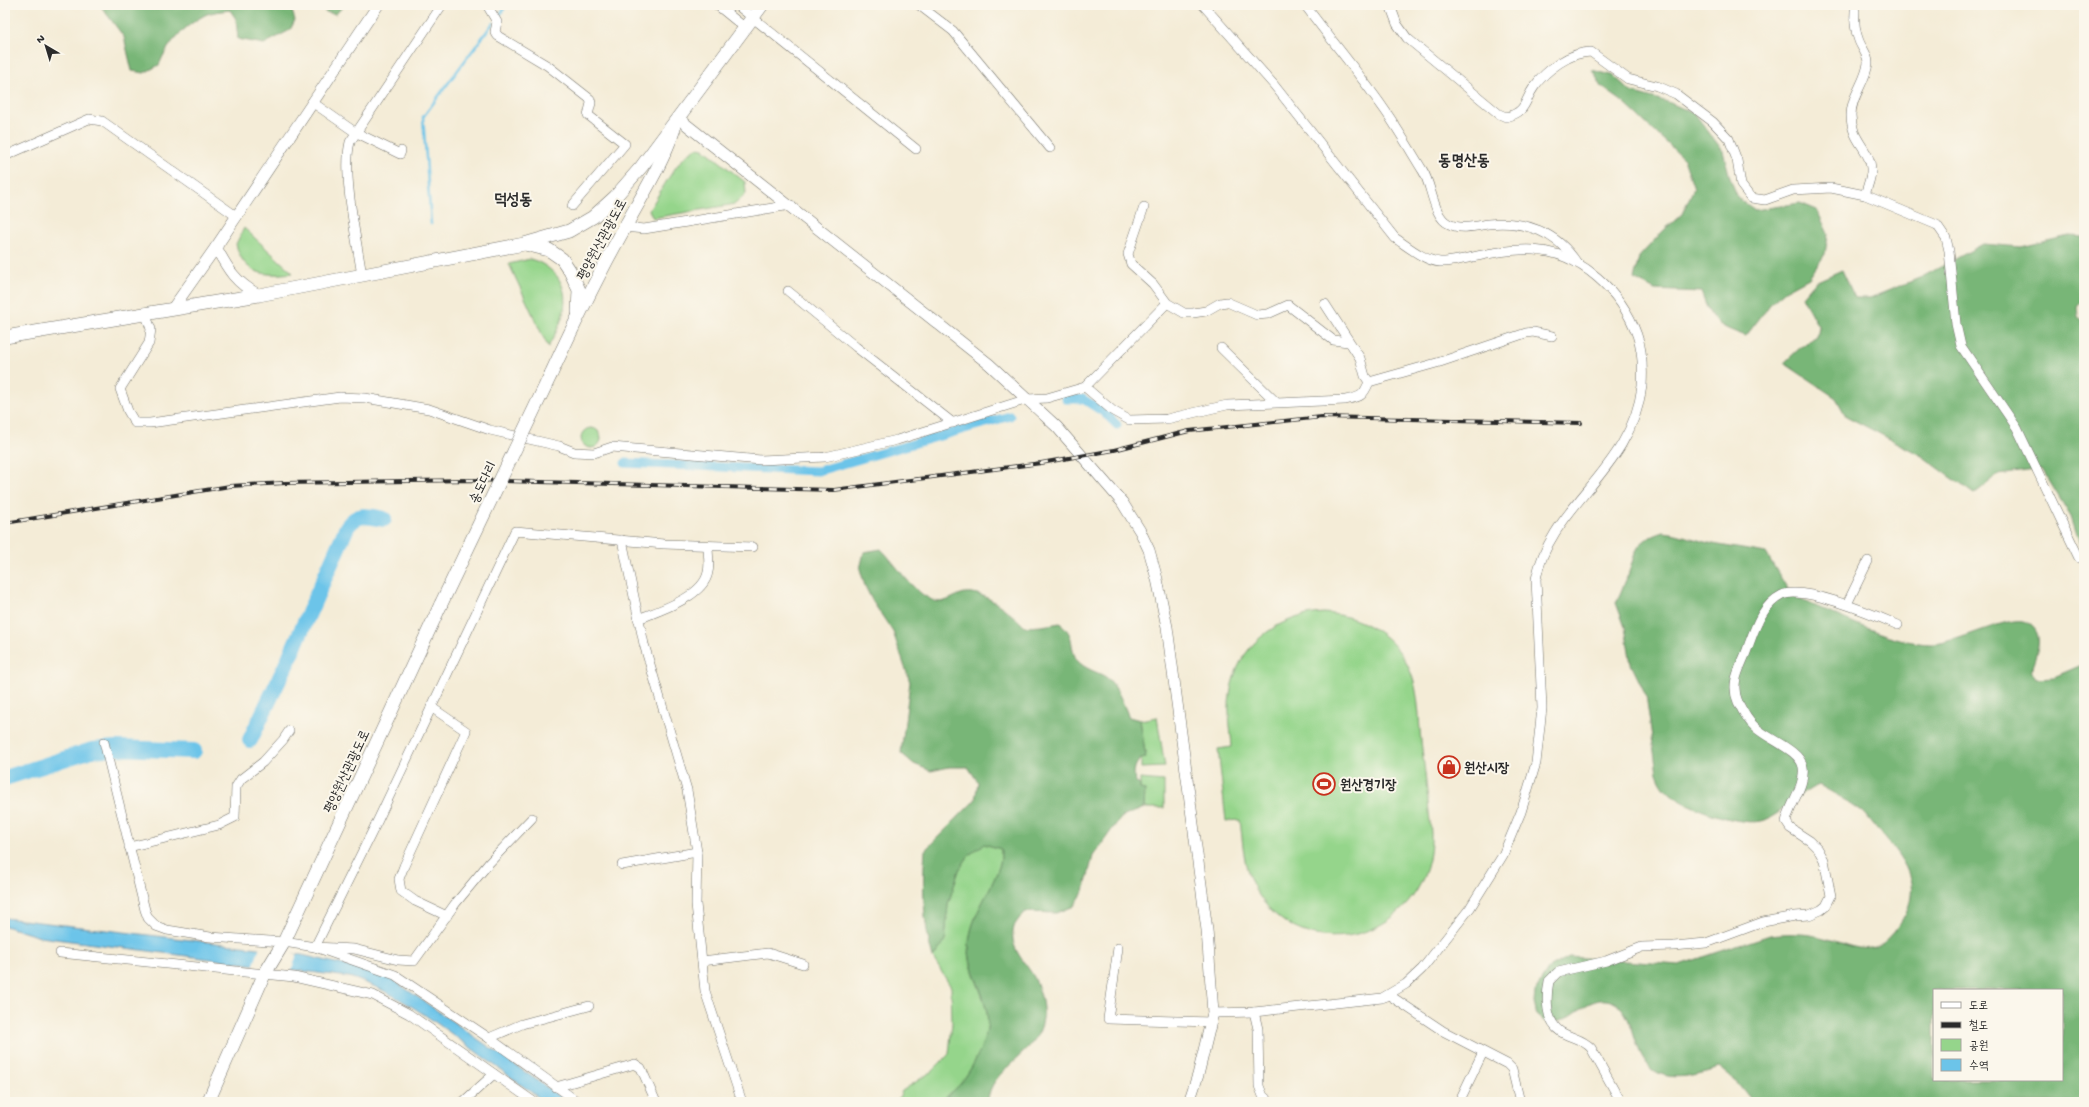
<svg xmlns="http://www.w3.org/2000/svg" width="2089" height="1107" font-family="'Gochi Hand','Poor Story',sans-serif">
	<style>
		.green { fill: #95d58b; stroke: #60805b }
		.forest { fill: #78b677; stroke: #527051; fill-rule: evenodd }
		.water { fill: #6cc4e9; stroke: #4c788a }
		.pier { fill: #f4ecd7 }
		.lines { fill: none; stroke-linecap: round; stroke-linejoin: round }
		.stream { stroke: #6cc4e9; stroke-width: 2.5 }
		.canal { stroke: #6cc4e9; stroke-width: 9 }
		.river { stroke: #6cc4e9; stroke-width: 16 }
		.minor-casing { stroke: #716f67; stroke-width: 10 }
		.major-casing { stroke: #716f67; stroke-width: 12 }
		.highway-casing { stroke: #716f67; stroke-width: 14 }
		.minor { stroke: #fff; stroke-width: 9 }
		.major { stroke: #fff; stroke-width: 11 }
		.highway { stroke: #fff; stroke-width: 13 }
		.rail-casing { stroke: #2b2b2b; stroke-width: 4 }
		.rail { stroke: #fbf7ec; stroke-width: 2.5; stroke-dasharray: 8; stroke-linecap: butt }
		.highway-bridge-casing { stroke: #716f67; stroke-width: 14; stroke-linecap: butt }
		.highway-bridge { stroke: #fff; stroke-width: 13 }
		.labels { text-anchor: middle; stroke-width: 4; stroke-linejoin: round; paint-order: stroke }
		.street-label { font-size: 14px; fill: #2b2b2b; stroke: #fbf7ec }
		.poi-label { font-size: 14px; font-weight: bold; fill: #2b2b2b; stroke: #fbf7ec; text-anchor: start }
		.quarter-label { font-size: 16px; font-weight: bold; fill: #2b2b2b; stroke: #fbf7ec }
	</style>
	<rect width="100%" height="100%" fill="#fbf7ec"/>
	<filter id="ink" filterUnits="userSpaceOnUse"><feTurbulence type="fractalNoise" baseFrequency=".025" numOctaves="2"/><feDisplacementMap in="SourceGraphic" scale="8" xChannelSelector="R" yChannelSelector="G"/><feConvolveMatrix kernelMatrix="1 2 1 2 8 2 1 2 1" color-interpolation-filters="sRGB"/></filter>
	<filter id="wash" filterUnits="userSpaceOnUse"><feTurbulence type="fractalNoise" baseFrequency=".012" numOctaves="4" result="noise"/><feDisplacementMap in="SourceGraphic" scale="16" xChannelSelector="R" yChannelSelector="G"/><feGaussianBlur stdDeviation="0.9" result="paint"/><feColorMatrix in="noise" values="0 0 0 0 0 0 0 0 0 0 0 0 0 0 0 0 0 1.4 0 .05"/><feComposite in="paint" operator="in"/></filter>
	<g filter="url(#wash)">
		<rect width="100%" height="100%" fill="#f4ecd7"/>
		<g class="green">
			<path d="M697 148 704 149 745 182 746 194 735 204 653 218 649 210C661 192 678 156 697 148Z"/>
			<path d="M244 228 293 273C265 276 244 276 236 244Z"/>
			<path d="M530 259C541 262 548 267 556 275 574 298 561 325 548 347L509 264Z"/>
			<circle cx="591" cy="438" r="10"/>
			<path d="M1324 613C1367 616 1405 642 1415 686 1419 704 1419 722 1421 741 1425 771 1428 801 1431 832 1436 937 1300 978 1253 885 1243 865 1243 842 1240 820L1226 821 1218 749 1232 747C1231 730 1227 712 1230 695 1236 646 1277 615 1324 613Z"/>
			<path d="M1157 717 1165 767 1141 768V759L1146 758 1140 720Z"/>
			<path d="M1140 779 1164 781V808H1144L1145 790 1140 789Z"/>
			<path d="M984 844 1001 849C1001 855 1001 862 999 867 990 894 968 919 969 949 969 980 996 1006 985 1037 980 1053 971 1070 961 1083 957 1089 944 1097 943 1102H897L902 1091 931 1072 949 1054 952 1023 951 987 933 958 945 941 948 904 959 870 969 855Z"/>
		</g>
		<g class="forest">
			<path d="M100 5H290L295 20 290 30 264 44 238 39 236 19 230 10C222 11 211 12 205 15 184 26 167 44 159 65L144 73 132 71 124 37Z"/>
			<path d="M324 5H344L336 14 325 12Z"/>
			<path d="M1592 70 1614 76 1631 92 1668 102 1695 114 1723 151 1730 178 1738 198 1755 210 1800 203 1817 210 1828 234 1825 254 1809 278 1785 291 1772 302 1746 336C1716 325 1712 323 1701 292L1655 290 1634 279 1639 257 1663 231 1682 214 1694 188 1684 159 1623 102 1602 87Z"/>
			<path d="M2069 236 2084 237V299L2077 307 2078 317 2084 321V557L2071 517 2042 469 1998 475 1974 494 1922 456 1846 416 1836 398 1784 363 1801 347 1817 337 1819 328 1802 297 1815 282 1842 270 1855 298H1870L1922 277 1983 244 2021 247Z"/>
			<path d="M1663 532 1676 534 1713 544 1766 553 1790 593 1803 601C1841 616 1892 644 1932 644 1956 644 2010 614 2026 622 2047 633 2036 654 2031 670L2036 678 2054 677 2084 664V1102H1753L1737 1082 1719 1068C1709 1072 1698 1074 1686 1076 1621 1085 1646 1005 1606 1000 1588 998 1575 1016 1560 1021 1556 1022 1551 1022 1547 1023L1537 1016 1534 1003 1535 991 1550 967 1569 957 1679 965 1770 935C1787 933 1804 933 1821 937 1836 940 1855 951 1871 948 1884 946 1895 930 1902 920 1924 884 1904 860 1880 832 1874 826 1869 817 1862 811 1849 801 1833 793 1819 785 1798 793 1785 812 1765 820 1744 828 1686 808 1670 793 1663 787 1660 781 1657 773L1646 695 1631 664 1625 627 1616 603C1619 595 1623 588 1626 580 1637 554 1631 542 1663 532ZM1934 990H2062V1080H1934Z"/>
			<path d="M881 549C897 565 910 589 930 599 944 607 953 595 965 593 985 590 1012 614 1025 627L1042 626 1060 623C1077 637 1068 646 1077 660 1084 669 1098 672 1106 677 1118 686 1123 705 1129 717L1140 720 1146 758 1141 759C1134 765 1133 772 1135 782L1140 785V789L1145 790 1144 808 1122 817 1116 824 1093 856 1084 891 1074 906 1057 913 1024 912C1021 917 1015 923 1014 927 1008 948 1025 961 1034 977 1040 990 1044 1003 1043 1018 1040 1054 988 1068 988 1102H943C944 1097 957 1089 961 1083 971 1070 980 1053 985 1037 996 1006 970 980 969 949 968 919 990 894 999 867 1001 862 1001 855 1001 849L984 844 969 855 959 870 948 904 945 941 933 958C923 924 922 885 925 850L975 800 978 782 968 767H949L931 771 914 764 901 753 910 682 893 632 873 602 865 586 860 569 864 552Z"/>
		</g>
		<path class="water" d="M5 918 258 948 302 955 386 975 568 1102H545C517 1082 490 1062 463 1042 427 1016 392 990 349 977L40 937 5 926Z"/>
		<path class="pier" d="M260 947 297 954 291 972 253 967Z"/>
		<g class="lines">
			<g class="stream">
				<path d="M498 17 507 5"/>
				<path d="M431 224 423 117 493 23"/>
			</g>
			<g class="canal">
				<path d="M1066 399H1083L1105 413 1117 425"/>
				<path d="M625 463 818 471 1010 416"/>
			</g>
			<g class="river">
				<path d="M250 740 286 665 347 527C358 512 368 516 384 519"/>
				<path d="M5 778 92 750 116 748 194 751"/>
			</g>
		</g>
	</g>
	<g filter="url(#ink)">
		<g class="lines">
			<g class="minor-casing">
				<g id="minor">
					<path d="M487 5 497 22 495 32 498 36 548 66 590 99 591 103 588 115 625 144 572 206"/>
					<path d="M717 5 744 27"/>
					<path d="M737 5 916 149"/>
					<path d="M919 5 953 31 1050 148"/>
					<path d="M1203 5 1274 85 1395 238C1407 246 1425 261 1440 262 1453 263 1478 255 1493 253 1506 251 1520 249 1533 250 1580 252 1622 292 1637 335 1643 351 1643 369 1642 386 1632 471 1550 505 1536 579L1542 708 1536 763 1521 812 1503 855 1470 908 1422 969 1406 984 1382 998 1254 1012 1213 1013"/>
					<path d="M1305 5C1331 40 1359 73 1384 109 1398 129 1410 150 1423 171 1432 185 1433 217 1449 224 1461 230 1476 226 1488 224 1525 220 1557 232 1577 263"/>
					<path d="M1390 5 1397 24 1407 38 1499 114 1506 117C1527 112 1524 101 1534 87 1546 70 1570 52 1591 52L1628 79 1657 86 1676 94 1713 122 1729 139 1737 160 1741 185 1751 198 1765 200 1793 190 1831 188 1865 195 1937 225 1946 238 1949 251 1956 324 1961 346 2017 428 2079 558"/>
					<path d="M1855 11C1854 22 1855 31 1859 41 1862 49 1868 54 1868 63 1866 82 1851 96 1851 115 1851 141 1870 149 1871 168 1872 177 1867 187 1865 195"/>
					<path d="M312 102 355 132 400 154 401 151"/>
					<path d="M5 156 89 119 102 121 236 216"/>
					<path d="M1144 207 1128 254 1131 264 1153 284 1167 303 1184 313H1193L1206 311 1220 303 1227 302 1257 315 1268 314 1288 305 1333 340 1348 342"/>
					<path d="M624 227 644 229 791 205"/>
					<path d="M362 276C357 241 342 174 350 142L442 5"/>
					<path d="M788 291 856 347 953 423"/>
					<path d="M145 313 151 329 149 343 120 389 128 411 135 423H150L340 397 365 398 429 409 490 430 559 446 574 452 594 453 612 447 761 460 825 457 897 440 1028 399 1047 398 1085 387 1167 303"/>
					<path d="M1221 348 1275 401"/>
					<path d="M1369 382 1440 362 1526 333 1533 332 1552 336"/>
					<path d="M1085 387 1113 411 1129 420 1167 419 1227 405 1345 400C1360 397 1363 397 1369 382L1365 376 1360 358 1325 304"/>
					<path d="M622 540 644 644 687 790 697 852 696 904 705 991 742 1102"/>
					<path d="M1847 604 1868 561"/>
					<path d="M638 619C658 611 704 597 708 572 710 564 708 555 708 547"/>
					<path d="M431 707 466 731 404 866 399 879 401 891 415 901 447 916"/>
					<path d="M104 742 145 910 148 918 156 926 167 930 210 937 284 942 315 947 395 975 489 1038 578 1102"/>
					<path d="M532 818 489 863 455 904 414 961 398 960 354 949 315 947 378 820 515 531 664 544 753 547"/>
					<path d="M129 847 219 825 235 817 236 787 241 779 263 762 283 740 289 731"/>
					<path d="M622 865 697 852"/>
					<path d="M1118 948 1108 1019 1211 1022"/>
					<path d="M60 953 294 977 373 995 409 1014 534 1102"/>
					<path d="M702 961 768 953 803 964"/>
					<path d="M1389 995 1443 1031 1507 1064 1512 1069 1520 1102"/>
					<path d="M1254 1012 1258 1029 1259 1086 1263 1096 1270 1102"/>
					<path d="M489 1038 522 1024 589 1006"/>
					<path d="M556 1087 635 1064 641 1068 656 1102"/>
					<path d="M463 1102 494 1074"/>
					<path d="M1459 1102 1483 1052"/>
					<path d="M1621 1102 1591 1048C1583 1039 1571 1038 1561 1032 1545 1022 1546 997 1549 981L1558 972 1606 961 1642 947 1674 946 1706 943 1763 922 1795 916 1809 915 1821 910 1826 906 1831 896 1824 860 1818 849 1810 841 1790 828 1786 822C1789 805 1806 785 1803 767 1800 750 1767 739 1755 727 1748 721 1742 710 1738 702 1729 681 1742 666 1748 647 1755 628 1762 605 1782 595 1804 585 1875 615 1898 625"/>
				</g>
			</g>
			<g class="major-casing">
				<g id="major">
					<path d="M678 118 989 364 1057 427 1122 502 1140 531 1149 550 1157 579 1167 627 1207 930 1213 1013 1198 1075 1189 1102"/>
					<path d="M216 247C228 270 236 283 259 295"/>
					<path d="M173 308 216 247 378 5"/>
				</g>
			</g>
			<g class="highway-casing">
				<g id="highway">
					<path d="M525 244 549 250 562 259 570 271 579 290 578 312"/>
					<path d="M5 337 259 295 524 244 569 231 593 217 615 197 642 166 762 5"/>
					<path d="M551 374C574 324 598 275 625 227 643 194 662 164 674 129"/>
					<path d="M208 1102 264 975 284 942 441 604"/>
				</g>
			</g>
			<use href="#minor" class="minor"/>
			<use href="#major" class="major"/>
			<use href="#highway" class="highway"/>
			<g class="rail-casing">
				<path id="rail" d="M5 523 230 486 285 483 470 480 834 490 1041 463 1114 450 1189 431 1322 417 1581 423"/>
			</g>
			<use href="#rail" class="rail"/>
			<g class="highway-bridge-casing">
				<path id="highway-bridge" d="M441 604 551 374"/>
			</g>
			<use href="#highway-bridge" class="highway-bridge"/>
		</g>
	</g>
	<defs>
		<g id="shop-ring" transform="scale(1.15)"><circle r="9.5" fill="#fbf7ec" stroke="#c8321e" stroke-width="1.5"/><path d="M-5-2.5h2.3a2.7 3.5 0 0 1 5.4 0H5L5.5 6h-11ZM-1.5-2.5h3a1.5 2.3 0 0 0-3 0Z" fill="#c8321e"/></g>
		<g id="stadium-ring" transform="scale(1.15)"><circle r="9.5" fill="#fbf7ec" stroke="#c8321e" stroke-width="1.5"/><path d="M0-5a6.5 5 0 1 0 0 10a6.5 5 0 1 0 0-10ZM-3.5-1.8h7v3.6h-7Z" fill="#c8321e"/></g>
	</defs>
	<g fill-rule="evenodd">
		<use href="#shop-ring" x="1449" y="767"/>
		<use href="#stadium-ring" x="1324" y="784"/>
	</g>
	<g class="labels">
		<g class="street-label">
			<text transform="translate(601 239) rotate(-62)" y="5">평양원산관광도로</text>
			<text transform="translate(482 482) rotate(-64)" y="5">송도다리</text>
			<text transform="translate(346 771) rotate(-65)" y="5">평양원산관광도로</text>
		</g>
		<g class="poi-label">
			<text x="1464" y="772">원산시장</text>
			<text x="1340" y="789">원산경기장</text>
		</g>
		<g class="quarter-label">
			<text x="1464" y="165">동명산동</text>
			<text x="513" y="204">덕성동</text>
		</g>
	</g>
	<rect width="2089" height="1107" fill="none" stroke="#fbf7ec" stroke-width="20"/>
	<rect x="1933" y="989" width="130" height="92" fill="#fbf7ec" stroke="#a8a59f"/>
	<rect x="1941" y="1002" width="20" height="6" fill="#ffffff" stroke="#a8a59f"/>
	<text x="1969" y="1009" font-size="12" fill="#2b2b2b">도로</text>
	<rect x="1941" y="1022" width="20" height="6" fill="#2b2b2b" stroke="#a8a59f"/>
	<text x="1969" y="1029" font-size="12" fill="#2b2b2b">철도</text>
	<rect x="1941" y="1039" width="20" height="12" fill="#95d58b" stroke="#a8a59f"/>
	<text x="1969" y="1049" font-size="12" fill="#2b2b2b">공원</text>
	<rect x="1941" y="1059" width="20" height="12" fill="#6cc4e9" stroke="#a8a59f"/>
	<text x="1969" y="1069" font-size="12" fill="#2b2b2b">수역</text>
	<g transform="translate(46 46) rotate(322)" stroke="#fbf7ec" stroke-width="3" paint-order="stroke">
	<path d="M0-3L7 15L0 10L-7 15Z" fill="#2b2b2b"/>
	<text y="-6" font-size="11" font-weight="bold" text-anchor="middle" fill="#2b2b2b">N</text>
	</g>
</svg>
